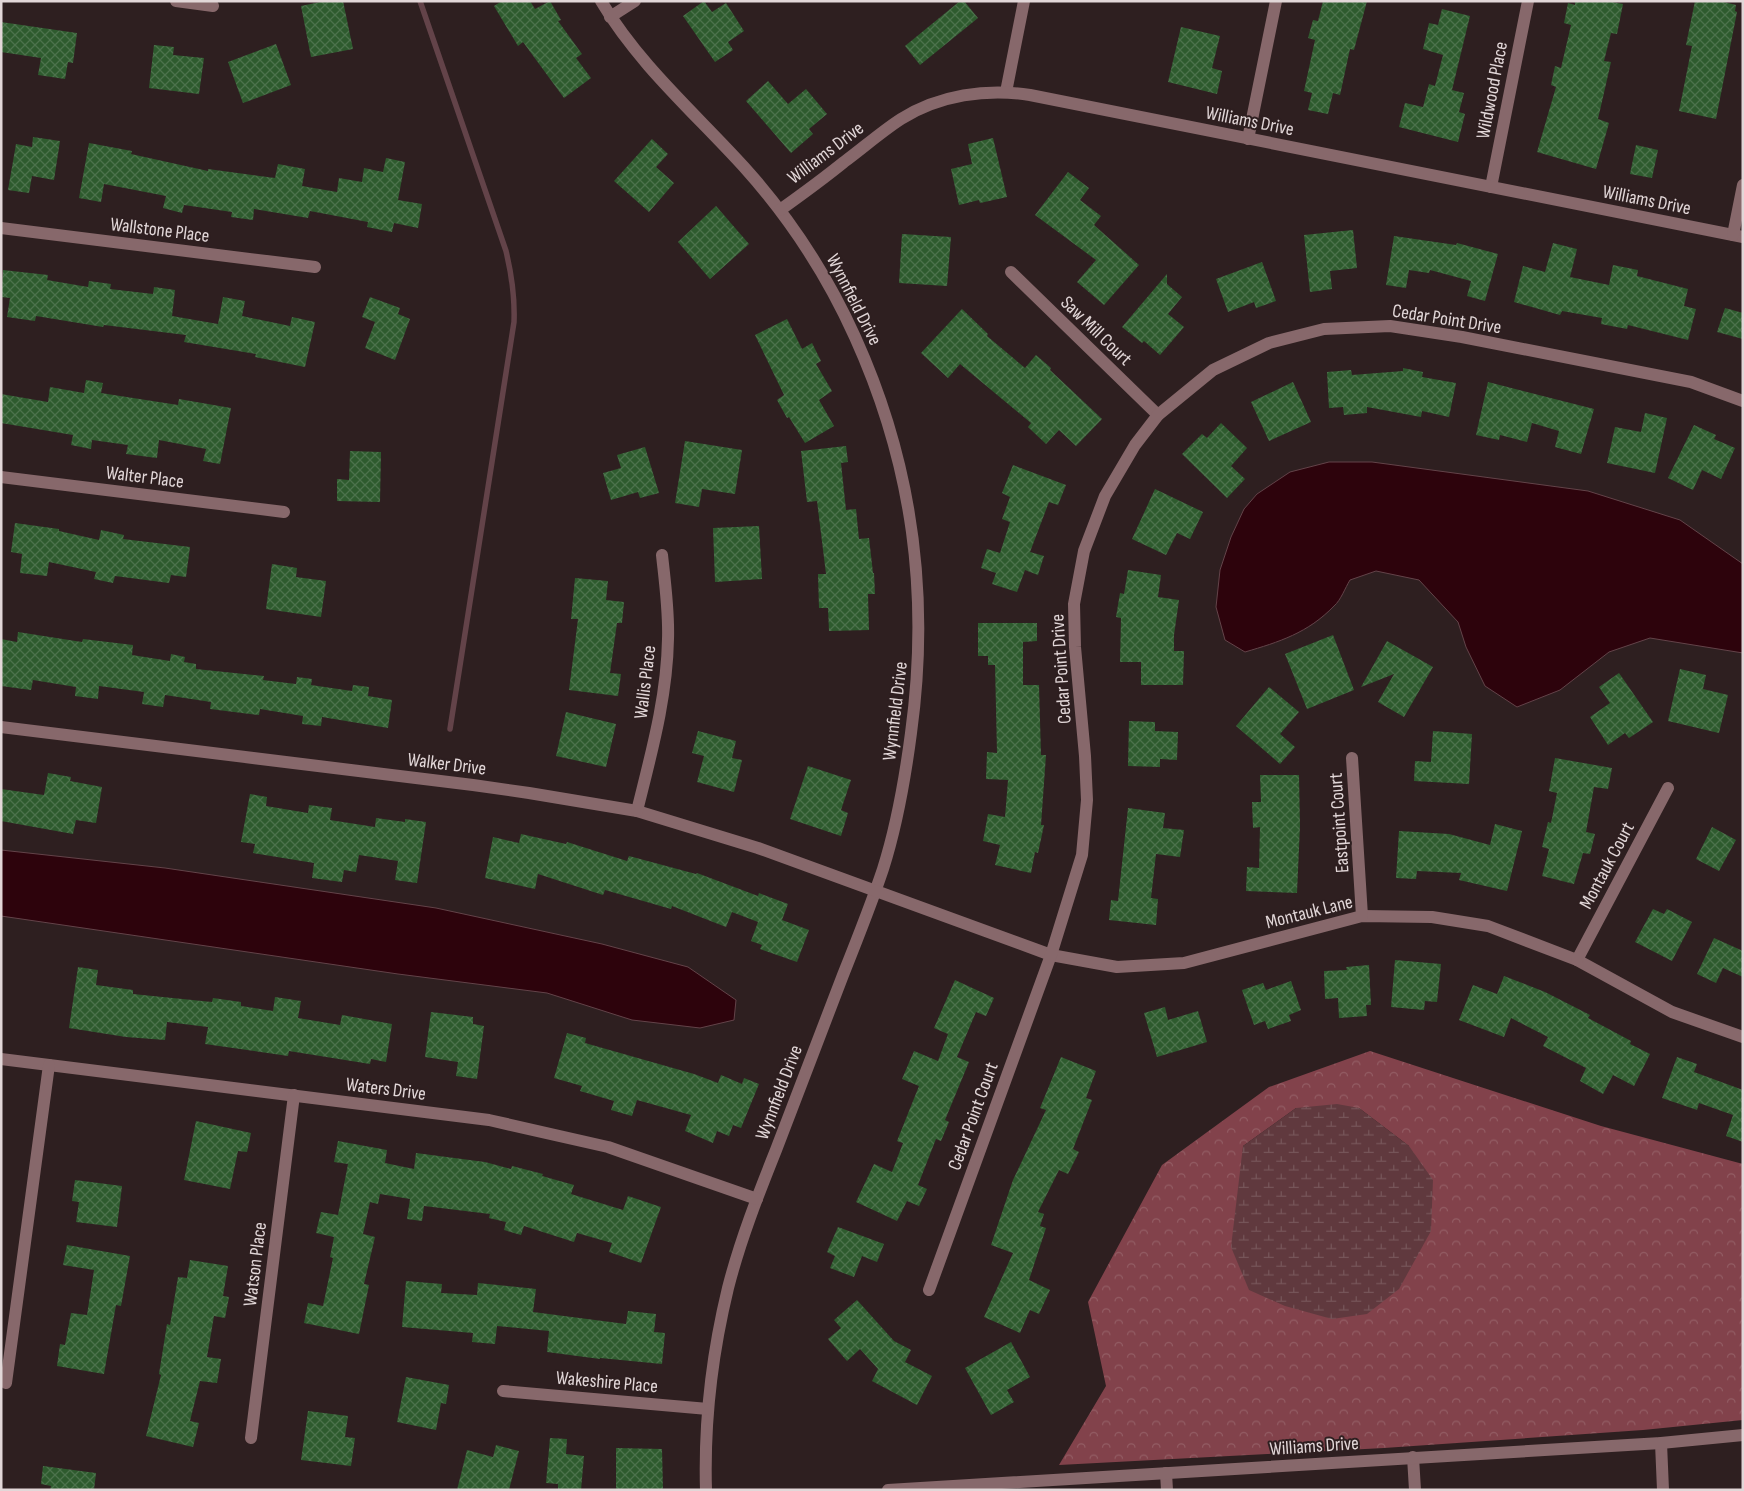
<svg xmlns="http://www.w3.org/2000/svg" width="1744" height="1491" font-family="'Sofia Sans Condensed',sans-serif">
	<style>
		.forest { fill: url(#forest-crowns); fill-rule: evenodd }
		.wetland { fill: url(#wetland-marsh) }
		.water { fill: #2d030c; stroke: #634349 }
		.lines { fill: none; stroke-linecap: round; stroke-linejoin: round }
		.stream { stroke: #634349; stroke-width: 5.5 }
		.building { fill: url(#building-cross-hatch) }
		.minor { stroke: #87686b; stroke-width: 12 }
		.labels { text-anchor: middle; stroke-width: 4; stroke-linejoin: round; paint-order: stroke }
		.street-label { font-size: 19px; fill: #e2d7d8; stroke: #2e1f20 }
	</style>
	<defs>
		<pattern id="forest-crowns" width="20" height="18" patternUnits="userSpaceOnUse" patternTransform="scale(1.25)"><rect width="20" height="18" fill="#82424b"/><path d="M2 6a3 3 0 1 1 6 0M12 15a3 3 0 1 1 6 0" fill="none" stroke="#935d64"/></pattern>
		<pattern id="wetland-marsh" width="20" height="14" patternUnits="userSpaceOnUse" patternTransform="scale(1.25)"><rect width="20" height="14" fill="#60393e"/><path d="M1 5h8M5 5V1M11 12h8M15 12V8" fill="none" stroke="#765559"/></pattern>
		<pattern id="building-cross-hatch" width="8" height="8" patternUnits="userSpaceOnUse" patternTransform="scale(1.25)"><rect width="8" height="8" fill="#2e5b2e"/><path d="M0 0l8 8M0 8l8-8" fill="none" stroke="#4c724c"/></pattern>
	</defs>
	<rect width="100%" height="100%" fill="#2e1f20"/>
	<path class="forest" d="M1370 1051 1601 1126 1743 1164V1420L1643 1430 1384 1448 1059 1465 1106 1386 1088 1302 1162 1165 1269 1087ZM1296 1108H1359L1409 1146H1243Z"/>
	<path class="wetland" d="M1337 1104 1359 1108 1409 1146 1433 1180 1431 1231 1399 1289 1367 1314 1332 1319 1285 1306 1249 1290 1231 1247 1243 1146 1296 1108Z"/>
	<g class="water">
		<path d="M1329 462H1372L1588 491 1680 520 1743 564V653L1650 638 1609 652 1560 690 1517 707 1485 686 1466 647 1458 622 1419 580 1376 571 1350 580C1345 588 1341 600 1334 606 1308 633 1279 642 1245 652L1225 640 1216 607 1220 570 1231 537 1244 509 1257 494 1290 472Z"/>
		<path d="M1 850 165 868 436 908 602 944 688 967 736 1000 734 1020 700 1028 632 1020 547 993 398 974 1 916Z"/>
	</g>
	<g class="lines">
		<path class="stream" d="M420 1 506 251C512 276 515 296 514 322L450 729"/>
	</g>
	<g class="building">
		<path d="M325 1H343L353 49 311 57 301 6Z"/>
		<path d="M502 1H530L535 9 550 1 561 20 558 21 582 54 576 58 591 78 564 98 523 42 518 46 494 6Z"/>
		<path d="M704 1 712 12 726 3 744 31 728 42 733 50 715 62 683 16Z"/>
		<path d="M960 1H964L978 18 920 65 905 46Z"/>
		<path d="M1323 1H1367L1354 50 1350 49 1340 95 1333 93 1328 114 1308 110 1312 93 1304 91 1315 40 1308 38 1313 20 1318 21Z"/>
		<path d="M1575 1H1607L1623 4 1617 34 1611 33 1604 61 1611 62 1598 119 1609 123 1596 169 1537 152 1556 87 1551 85 1555 66 1561 68 1571 25 1564 23 1568 3 1575 5Z"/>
		<path d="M1695 1H1720L1736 5 1735 11 1737 12 1716 119 1679 111 1692 46 1686 45Z"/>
		<path d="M1442 9 1470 16 1452 90 1464 93 1459 112 1465 114 1458 142 1399 127 1405 103 1423 107 1429 84 1435 86 1443 55 1423 49 1429 23 1438 25Z"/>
		<path d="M1 22 77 33 73 63 68 62 65 79 38 75 41 58 1 52Z"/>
		<path d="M1181 27 1220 36 1212 68 1222 71 1217 94 1168 82Z"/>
		<path d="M276 44 291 85 243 103 228 62Z"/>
		<path d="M154 45 174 47 173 55 204 58 199 94 149 88Z"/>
		<path d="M768 81 788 104 806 89 827 114 809 129 813 134 791 153 746 101Z"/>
		<path d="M33 137 60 141 54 180 32 176 29 193 8 190 16 144 32 147Z"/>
		<path d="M993 138 1007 197 980 203 979 200 959 205 951 169 972 164 968 144Z"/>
		<path d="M652 139 668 154 656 167 674 183 649 212 614 181Z"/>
		<path d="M89 143 132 151 131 154 208 171V169L275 178 278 164 305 169 302 186 337 192 339 178 362 182 364 168 383 172 386 158 405 162 398 200 422 204 418 228 394 223 392 232 367 227 368 222 310 211 308 218 254 209 253 220 231 217 232 212 184 205 182 213 163 208 166 196 104 184 101 202 79 198Z"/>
		<path d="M1636 145 1658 150 1652 178 1630 174Z"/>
		<path d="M1068 172 1089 188 1080 200 1101 216 1094 225 1139 265 1104 305 1077 282 1096 260 1035 215Z"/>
		<path d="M716 206 749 244 710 279 678 242Z"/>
		<path d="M1353 230 1357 268 1330 271 1332 289 1310 292 1304 235Z"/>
		<path d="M902 234 951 237 947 286 899 283Z"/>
		<path d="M1394 236 1456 245 1457 243 1498 254 1485 301 1467 296 1471 281 1430 270 1429 273 1409 270 1406 288 1386 285Z"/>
		<path d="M1553 243 1577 249 1570 277 1609 285 1613 265 1638 270 1637 276 1688 289 1684 306 1696 309 1688 340 1628 325 1627 329 1601 324 1602 318 1562 311 1560 315 1514 302 1523 266 1545 272Z"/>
		<path d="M1262 262 1276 301 1256 308 1254 302 1228 312 1216 279Z"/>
		<path d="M3 270 48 275 47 280 88 287 89 281 111 284 110 289 153 294 154 287 175 290 172 316 218 324 223 297 245 301 242 316 290 326 292 317 315 322 305 367 255 357 256 354 184 342 186 335 104 325 103 327 36 316 35 321 7 317 10 298 1 297Z"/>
		<path d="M1167 274V284L1182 297 1168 314 1184 327 1160 355 1144 341 1142 343 1122 327Z"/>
		<path d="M370 297 400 308 398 314 410 319 395 360 365 348 375 322 362 317Z"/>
		<path d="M1725 308 1743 313V339L1717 332Z"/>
		<path d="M962 309 988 334 987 336 1025 368 1036 355 1051 368 1050 370 1102 419 1076 446 1059 430 1046 444 1028 427 1031 423 960 364 948 378 921 353Z"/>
		<path d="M787 319 802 349 812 343 821 361 816 364 832 391 819 400 834 426 805 443 789 417 787 418 777 400 784 395 755 335Z"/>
		<path d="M1403 368 1423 372 1422 377 1456 383 1449 417 1422 411 1421 417 1367 407V413L1344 415 1343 407 1329 408 1327 372 1351 370 1352 375 1403 371Z"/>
		<path d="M86 380 103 383 101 393 178 405 179 399 231 408 220 464 203 461 206 449 159 440 157 458 126 454 128 445 92 440 91 449 71 445 73 435 1 423V394L48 402 50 387 84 393Z"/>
		<path d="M1293 382 1311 422 1269 441 1251 402Z"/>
		<path d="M1488 382 1594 409 1581 454 1555 447 1559 431 1532 423 1527 442 1500 435 1499 440 1476 435Z"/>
		<path d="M1645 413 1667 418 1655 473 1607 463 1615 427 1641 432Z"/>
		<path d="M1221 423 1247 448 1231 466 1245 479 1227 498 1182 454 1202 434 1207 438Z"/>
		<path d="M1694 425 1716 435 1714 439 1735 448 1721 479 1702 470 1693 490 1668 478Z"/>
		<path d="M685 441 742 450 735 494 702 489 699 507 675 503Z"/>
		<path d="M846 446 848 462 841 463 846 510 856 509 859 539 869 538 873 573H874L875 594H868L869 630 829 631 828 608H819L818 574H826L817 501 807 502 801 451Z"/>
		<path d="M645 447 659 493 640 498 638 492 611 500 603 473 621 468 617 455Z"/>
		<path d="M350 451 381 452 380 502 337 501V479L349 480Z"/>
		<path d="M1013 465 1066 485 1058 505 1049 502 1030 552 1044 556 1038 575 1025 570 1017 592 992 584 996 573 981 568 987 549 1000 553 1010 522 1002 519 1010 497 1002 493Z"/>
		<path d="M1155 489 1203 512 1190 539 1177 533 1166 555 1132 539Z"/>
		<path d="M15 523 59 529V531L99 540 101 530 124 535 123 539 190 547 186 577 171 575 169 583 115 576 113 583 94 579 96 572 49 562 47 576 20 573 22 554 11 552Z"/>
		<path d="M759 526 762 579 715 582 713 528Z"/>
		<path d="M272 564 297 568 296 577 326 581 321 617 266 609Z"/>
		<path d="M1128 570 1161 575 1158 597 1179 600 1174 635V651H1184L1183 685H1141V662H1120L1121 618 1116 617 1120 593 1124 594Z"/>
		<path d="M575 578 608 581 606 600 624 602 622 623H617L610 673 621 674 618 696 569 690 578 619H571Z"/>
		<path d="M978 623H1037V641L1023 642V685H1039L1041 755H1046L1041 825H1044L1038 853 1035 852 1031 873 995 865 1000 845 983 841 988 814 1005 817 1008 780 986 779 987 752 997 753 995 665H988V656H978Z"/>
		<path d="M18 632 82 642 83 639 133 645 132 655 170 661 171 654 185 657 184 662 196 664V669L264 676 263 680 296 684 297 677 312 679 311 685 352 691 353 685 369 687 368 696 392 700 388 728 322 717 321 726 302 724 303 716 260 709 259 715 210 709 211 702 165 695 163 707 142 704 144 692 99 686 98 699 75 696 76 687 33 680 31 690 1 686V639L17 642Z"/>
		<path d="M1333 635 1354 690 1307 709 1285 654Z"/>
		<path d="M1387 641 1433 667 1404 717 1378 702 1394 674 1361 687Z"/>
		<path d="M1680 669 1706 675 1703 689 1728 695 1719 733 1668 721Z"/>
		<path d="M1619 673 1653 722 1629 738 1625 733 1608 745 1590 717 1610 703 1599 687Z"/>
		<path d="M1269 687 1299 712 1280 734 1295 747 1280 764 1236 726Z"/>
		<path d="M566 712 616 724 606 767 556 756Z"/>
		<path d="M1129 721 1155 722V731L1178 732 1177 760 1160 759V767L1128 766Z"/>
		<path d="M698 731 736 741 732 758 742 760 734 792 697 782 704 756 692 753Z"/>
		<path d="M1433 731 1472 734 1469 784 1414 781 1415 761 1431 762Z"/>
		<path d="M1555 758 1612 768 1608 789 1594 787 1586 832 1595 834 1590 854 1583 853 1574 884 1542 876 1549 849 1542 847 1548 822 1551 823 1557 793 1549 791Z"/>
		<path d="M808 766 851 780 841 810 848 813 841 836 790 819Z"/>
		<path d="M48 773 71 777 70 781 102 787 96 823 76 820 73 834 1 821V789L44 795Z"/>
		<path d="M1260 775H1299L1300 826 1297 893 1246 891 1247 867 1259 868 1260 827 1253 828 1252 802H1261Z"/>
		<path d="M250 794 267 797 266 806 308 813 309 805 332 808 330 820 375 827 376 818 405 822V819L426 822 417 883 395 880 398 861 359 855 356 872 344 870 342 882 312 878 314 863 253 853 255 844 241 842Z"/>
		<path d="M1128 808 1165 813 1163 828 1184 830 1180 857 1156 854 1151 898 1158 899 1156 925 1109 920 1111 900 1118 901Z"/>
		<path d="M1495 824 1522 831 1507 891 1459 880 1461 873 1417 871 1416 879 1396 878 1399 831 1449 834 1490 845Z"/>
		<path d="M1712 827 1736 840 1719 871 1696 859Z"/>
		<path d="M521 834 566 844 567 842 627 861 629 856 696 874 697 873 758 896 759 893 788 904 782 920 809 930 797 962 760 949 762 945 751 941 758 922 732 912 726 927 672 906 671 909 605 890 603 895 538 874 535 889 485 878 493 837 519 843Z"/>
		<path d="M1653 909 1664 914 1667 909 1692 922 1672 961 1635 942Z"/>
		<path d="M1714 938 1743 951V977L1723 968 1716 983 1697 974Z"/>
		<path d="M1395 960 1441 964 1437 1002 1425 1001 1424 1010 1391 1007Z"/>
		<path d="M1369 965 1371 1005H1366L1367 1016 1339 1018 1338 998 1325 999 1324 971 1347 970 1346 967Z"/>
		<path d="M78 967 98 970 96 985 133 990V994L212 1002 213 998 241 1002V1006L273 1011 275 997 301 1001 298 1018 340 1025 342 1015 392 1024 386 1062 371 1059 370 1064 289 1051 288 1056 205 1044 208 1027 167 1022 165 1040 126 1037 69 1028Z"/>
		<path d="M1504 976 1545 992 1590 1015 1588 1018 1631 1041 1630 1044 1650 1054 1634 1086 1613 1075 1603 1094 1580 1081 1586 1068 1543 1046 1548 1037 1511 1018 1504 1037 1459 1020 1473 985 1497 994Z"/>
		<path d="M955 980 994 998 986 1016 976 1012 957 1057 969 1062 945 1120 949 1122 941 1141 936 1139 918 1185 927 1189 919 1206 907 1201 897 1221 856 1202 874 1164 892 1172 903 1143 897 1141 919 1086 902 1079 914 1051 938 1061 948 1034 934 1028Z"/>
		<path d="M1291 981 1301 1010 1289 1015 1291 1021 1268 1029 1265 1021 1254 1025 1242 990 1263 983 1266 990Z"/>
		<path d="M1165 1007 1168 1020 1198 1011 1207 1042 1157 1057 1144 1013Z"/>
		<path d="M431 1012 473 1017V1024L484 1026 477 1079 456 1076 458 1062 425 1057Z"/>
		<path d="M567 1033 586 1038 585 1043 694 1074 718 1083 721 1075 742 1084 744 1078 759 1084 741 1128 733 1125 729 1136 717 1131 713 1143 685 1131 691 1115 637 1100 632 1116 611 1110 614 1101 580 1091 582 1086 554 1078Z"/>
		<path d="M1061 1057 1096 1071 1086 1098 1092 1100 1073 1149 1079 1152 1068 1174 1059 1170 1038 1212 1044 1214 1040 1226 1046 1228 1029 1280 1050 1290 1039 1314 1030 1310 1020 1333 984 1317 1013 1253 991 1245 1013 1180 1046 1110 1040 1108Z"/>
		<path d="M1677 1057 1697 1064 1694 1072 1743 1090V1142L1726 1136 1733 1115 1699 1103 1697 1110 1662 1098Z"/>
		<path d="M196 1121 251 1133 247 1152 238 1151 230 1189 184 1180Z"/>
		<path d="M338 1141 387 1150 385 1163 414 1169 416 1153 485 1162 511 1169 512 1166 543 1174 542 1176 574 1185 571 1194 623 1210 628 1196 661 1207 641 1263 609 1252 612 1243 577 1233 574 1242 524 1226 521 1235 504 1230 506 1222 489 1218 490 1214 424 1206 422 1221 407 1219 410 1199 380 1194 378 1204 370 1202 363 1234 375 1237 364 1284 369 1285 359 1334 304 1323 308 1303 323 1306 333 1258 330 1257 334 1237 316 1233 321 1212 338 1215 348 1164 334 1162Z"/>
		<path d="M75 1180 122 1186 117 1227 76 1222 79 1202 72 1201Z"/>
		<path d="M838 1227 884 1244 877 1262 862 1256 854 1277 830 1268 835 1256 827 1252Z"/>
		<path d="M67 1245 130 1256 121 1306 116 1305 104 1374 57 1366 60 1344 65 1345 71 1313 87 1315 94 1270 63 1265Z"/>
		<path d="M190 1260 228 1266 223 1296 229 1297 225 1318 214 1316 207 1357 221 1359 217 1383 200 1381 190 1421 199 1423 193 1447 146 1436 161 1375 159 1374 167 1324 170 1325 178 1277 187 1278Z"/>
		<path d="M406 1281 442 1284 441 1293 477 1295 478 1283 536 1289 533 1312 626 1324 628 1311 656 1314 654 1332 665 1333 662 1364 600 1358V1359L547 1352 549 1331 497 1326 495 1344 472 1342 473 1333 402 1327Z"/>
		<path d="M857 1300 894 1341 911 1350 905 1362 932 1376 917 1405 872 1381 878 1369 860 1349 847 1361 828 1339 841 1328 834 1320Z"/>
		<path d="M1011 1342 1030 1377 1007 1390 1014 1402 991 1415 965 1368Z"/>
		<path d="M406 1377 449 1385 446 1404 441 1403 436 1430 397 1422Z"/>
		<path d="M308 1411 348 1416 345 1437 355 1438 351 1466 301 1460Z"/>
		<path d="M550 1438 567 1439 566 1454 584 1456 581 1490 558 1489V1484L546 1483Z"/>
		<path d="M496 1445 519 1451 509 1490H457L467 1450 493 1457Z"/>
		<path d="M616 1448 662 1449 663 1490H616Z"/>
		<path d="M43 1466 96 1473 94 1490H50L51 1486 41 1484Z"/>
	</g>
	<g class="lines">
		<g class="minor">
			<path d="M176 1 213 6"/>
			<path d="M601 1C639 65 695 113 744 167 789 217 827 275 855 337 913 465 930 595 911 733 905 779 897 825 883 869 871 905 857 940 843 975 821 1033 798 1092 776 1150 758 1195 740 1241 728 1288 712 1354 704 1422 706 1490"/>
			<path d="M610 17 635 1"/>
			<path d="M1006 92 1024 1"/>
			<path d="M1248 139 1276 1"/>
			<path d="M1491 187 1528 1"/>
			<path d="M780 210C801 195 823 179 844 162 863 148 881 132 901 119 939 95 987 88 1030 95L1743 237"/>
			<path d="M1 228 315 267"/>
			<path d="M1733 235 1743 185"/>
			<path d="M1011 272 1158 415"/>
			<path d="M1 477 284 512"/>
			<path d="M1 727 473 785 529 793 637 811 758 848 1051 955 1117 967 1184 963 1362 916 1432 917 1488 926 1577 960 1672 1012 1743 1037"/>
			<path d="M1352 758 1362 916"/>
			<path d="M637 811C651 754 667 698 668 639 669 611 665 583 662 555"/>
			<path d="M1577 960 1668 788"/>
			<path d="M1 1059 489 1120 608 1147 757 1199"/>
			<path d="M929 1290 1051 955 1082 855 1087 800 1085 756 1075 647 1074 604 1084 551 1105 496 1135 445 1158 415 1213 370 1269 343 1324 329 1390 326 1462 337 1691 382 1743 401"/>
			<path d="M6 1383 49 1065"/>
			<path d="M503 1391 708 1409"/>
			<path d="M251 1438 294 1095"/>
			<path d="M1661 1443 1663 1490"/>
			<path d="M1413 1457 1415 1490"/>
			<path d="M1166 1473 1167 1490"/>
			<path d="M888 1490 1661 1443 1743 1435"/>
		</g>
	</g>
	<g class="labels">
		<g class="street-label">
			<text transform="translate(1491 90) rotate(-79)" y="7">Wildwood Place</text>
			<text transform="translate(1250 120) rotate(11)" y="7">Williams Drive</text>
			<text transform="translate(825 152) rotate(-37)" y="7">Williams Drive</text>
			<text transform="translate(1647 199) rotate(11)" y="7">Williams Drive</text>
			<text transform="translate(160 229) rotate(7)" y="7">Wallstone Place</text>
			<text transform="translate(855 299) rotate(63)" y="7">Wynnfield Drive</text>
			<text transform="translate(1447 318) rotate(9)" y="7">Cedar Point Drive</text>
			<text transform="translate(1097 330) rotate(44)" y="7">Saw Mill Court</text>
			<text transform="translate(145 476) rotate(7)" y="7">Walter Place</text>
			<text transform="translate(1060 669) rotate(-94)" y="7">Cedar Point Drive</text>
			<text transform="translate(644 682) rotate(-83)" y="7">Wallis Place</text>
			<text transform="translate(894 711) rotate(-83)" y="7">Wynnfield Drive</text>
			<text transform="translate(447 763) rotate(7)" y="7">Walker Drive</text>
			<text transform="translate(1338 823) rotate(-94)" y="7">Eastpoint Court</text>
			<text transform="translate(1606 865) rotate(-62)" y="7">Montauk Court</text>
			<text transform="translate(1309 911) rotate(-14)" y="7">Montauk Lane</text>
			<text transform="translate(386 1088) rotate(7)" y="7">Waters Drive</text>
			<text transform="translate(778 1092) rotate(-69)" y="7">Wynnfield Drive</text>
			<text transform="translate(972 1116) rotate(-70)" y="7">Cedar Point Court</text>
			<text transform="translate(254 1264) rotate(-83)" y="7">Watson Place</text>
			<text transform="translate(607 1381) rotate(5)" y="7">Wakeshire Place</text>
			<text transform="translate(1314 1445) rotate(-4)" y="7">Williams Drive</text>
		</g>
	</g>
	<rect width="1744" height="1491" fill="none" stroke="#e2d7d8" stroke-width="5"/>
</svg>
